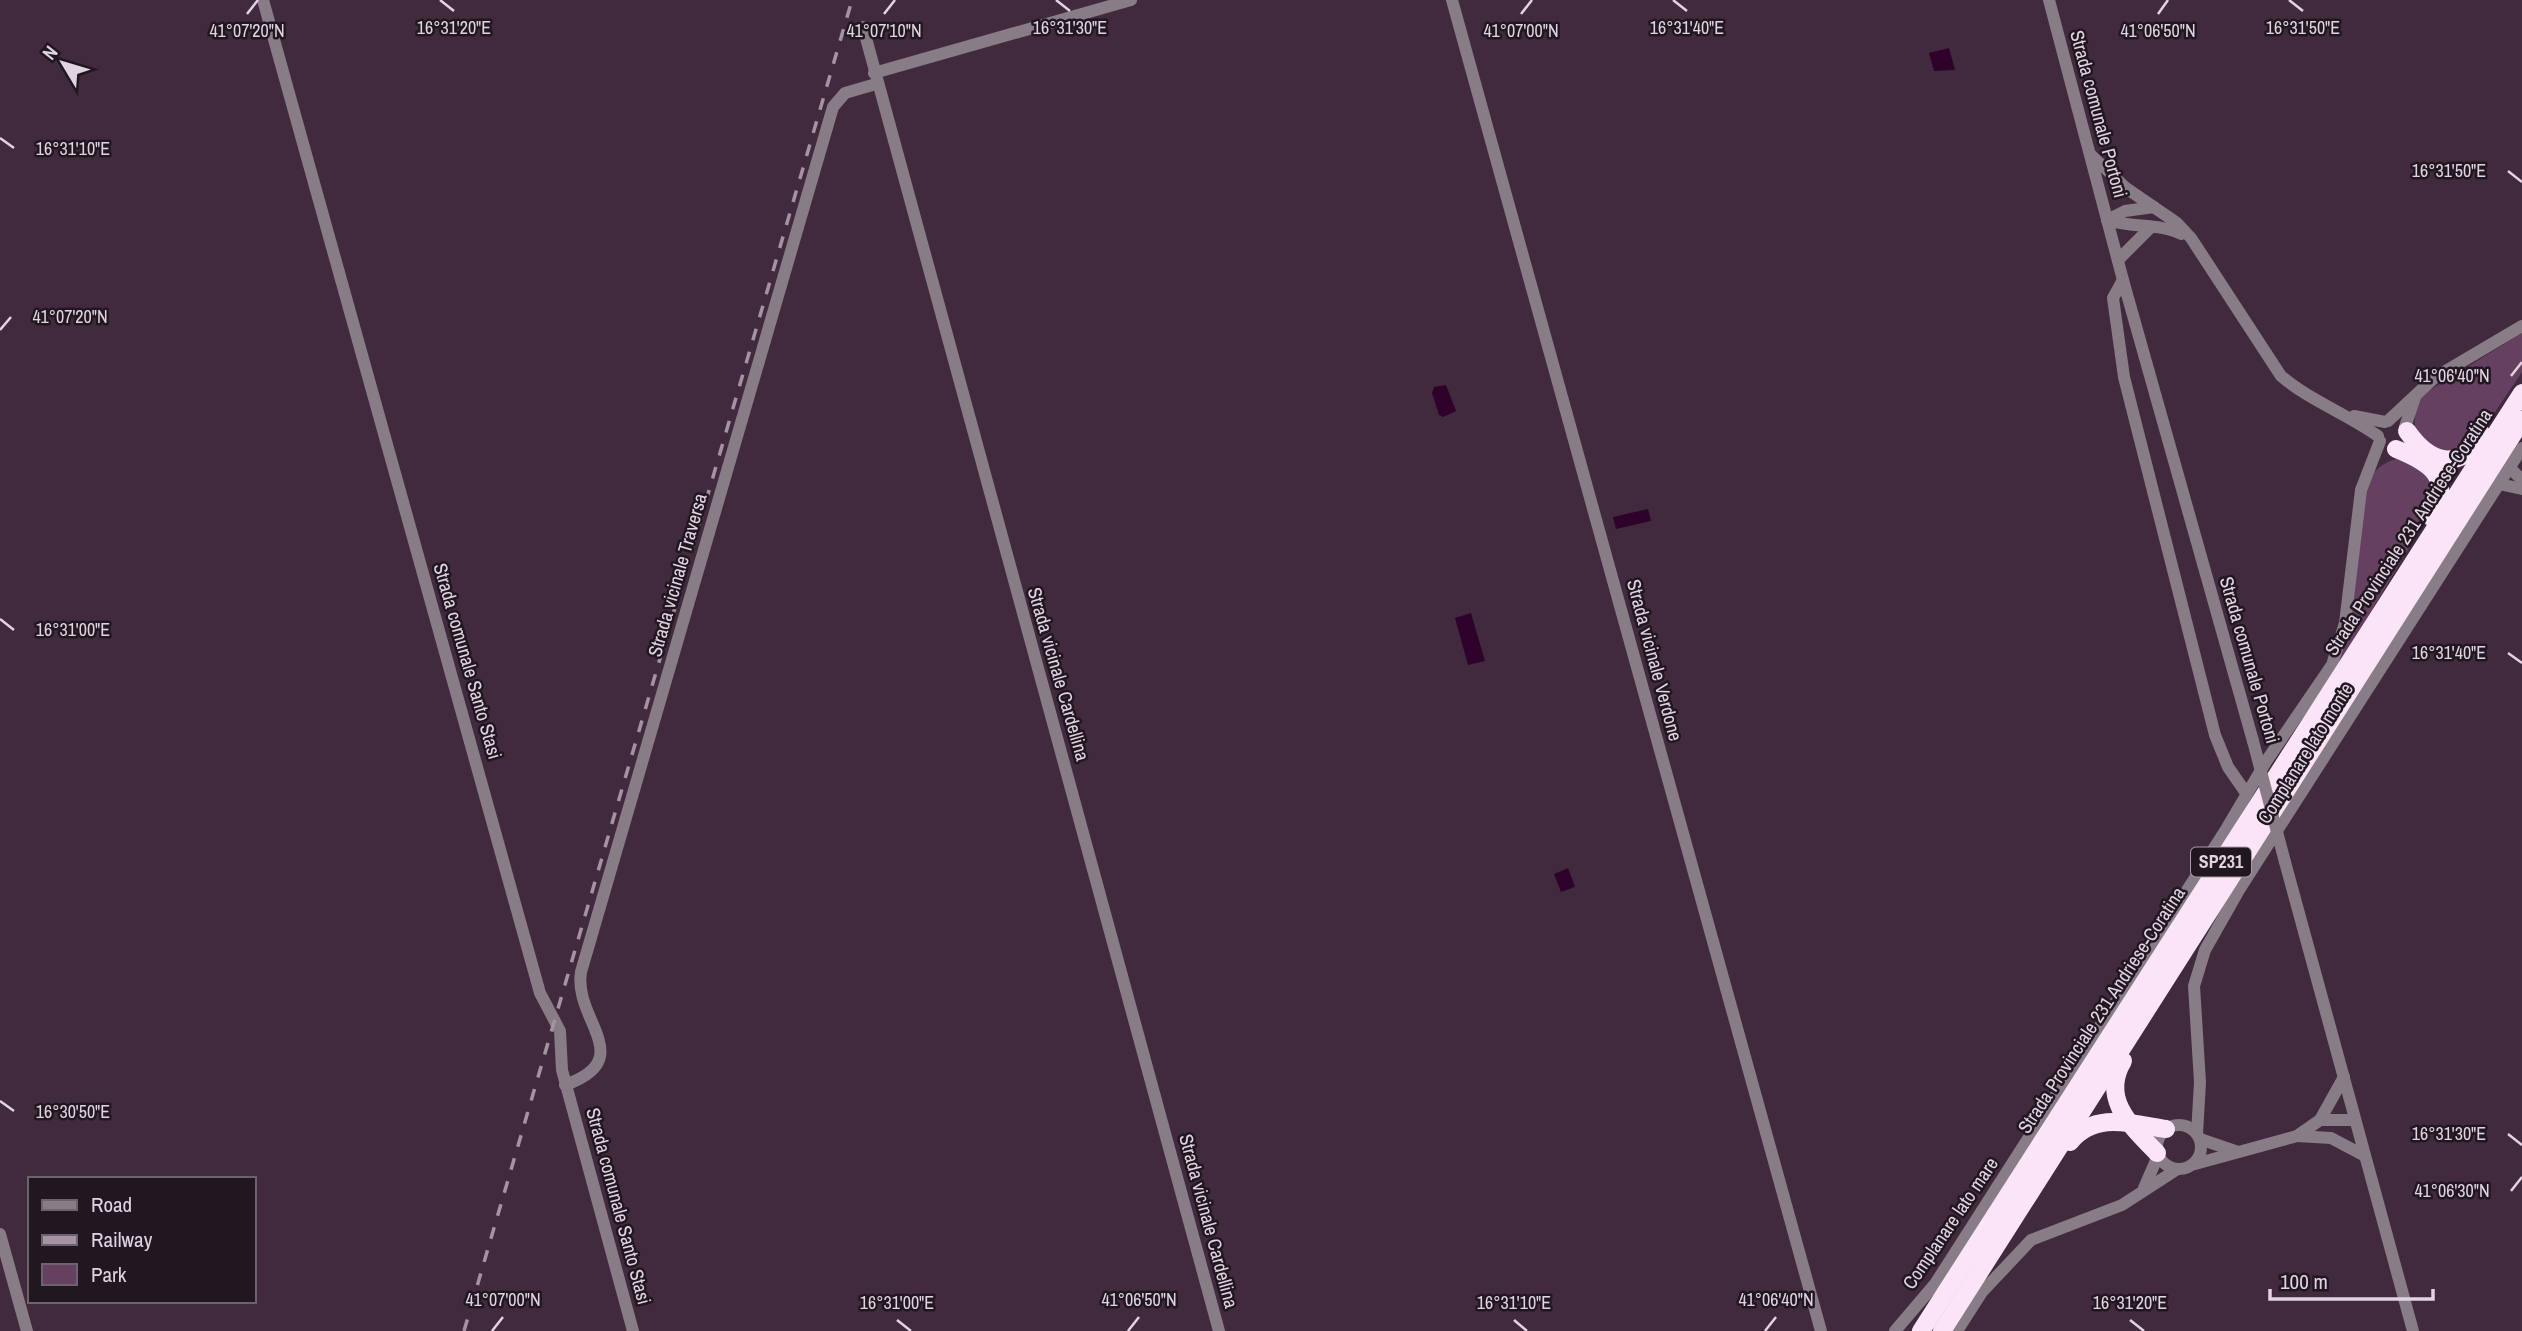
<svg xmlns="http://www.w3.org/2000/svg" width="2522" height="1331" font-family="'Archivo Narrow',sans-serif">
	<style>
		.green { fill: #664061 }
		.water { fill: #2e022b }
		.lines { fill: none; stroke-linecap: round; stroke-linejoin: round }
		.minor { stroke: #887c86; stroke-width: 12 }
		.highway { stroke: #fce4f8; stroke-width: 18 }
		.rail { stroke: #a593a2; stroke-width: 3.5; stroke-dasharray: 12 12; stroke-linecap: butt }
		.minor-bridge { stroke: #887c86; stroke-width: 12 }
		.ticks { fill: none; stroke: #e2d3e0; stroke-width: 2.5 }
		.labels { text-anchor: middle; stroke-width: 5; stroke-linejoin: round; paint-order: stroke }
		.shield { fill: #211720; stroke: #a89ba6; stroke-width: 2 }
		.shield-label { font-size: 18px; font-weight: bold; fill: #e2d3e0 }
		.street-label { font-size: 19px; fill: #e2d3e0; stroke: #211720 }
		.ticks-label { font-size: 18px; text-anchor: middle; fill: #e2d3e0; stroke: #211720; stroke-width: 5; stroke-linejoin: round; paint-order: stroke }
	</style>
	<rect width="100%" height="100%" fill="#412a3e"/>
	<g class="green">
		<path d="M2522 333V372L2478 437 2450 453C2414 444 2407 427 2422 395Z"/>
		<path d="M2396 459 2410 460 2434 480 2431 511 2338 667 2350 622 2365 491C2372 473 2377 465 2396 459Z"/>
	</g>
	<g class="water">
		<path d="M1949 48 1955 70 1934 71 1929 53Z"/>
		<path d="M1446 385 1456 411 1443 417 1439 415 1432 393 1434 387Z"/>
		<path d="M1648 509 1651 521 1616 529 1613 517Z"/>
		<path d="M1471 613 1485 661 1468 665 1455 618Z"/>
		<path d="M1568 868 1575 887 1561 892 1554 874Z"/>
	</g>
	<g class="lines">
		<g class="minor">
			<path d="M263 0 540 993 560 1031 562 1070 633 1331"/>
			<path d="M1452 0 1821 1331"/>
			<path d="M2049 0 2123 280 2253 741"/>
			<path d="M863 27 1219 1331"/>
			<path d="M874 73 1131 0"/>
			<path d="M2091 155 2126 188 2177 223 2191 238 2281 376C2309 400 2347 414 2378 436"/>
			<path d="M2107 220C2132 228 2159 223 2181 234"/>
			<path d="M2107 220 2125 211 2154 207"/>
			<path d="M2118 260 2150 228"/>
			<path d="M2123 280 2113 298 2124 377 2215 735 2228 767 2246 793"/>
			<path d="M2354 416 2385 422"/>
			<path d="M2388 421 2434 378 2522 326"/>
			<path d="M2405 427 2415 397"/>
			<path d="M2510 468 2522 480"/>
			<path d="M2499 484 2522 489"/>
			<path d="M2285 862 2413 1331"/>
			<path d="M565 1085C639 1059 573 1020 581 972L833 107 845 93 876 84"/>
			<path d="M2320 1120H2355"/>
			<circle cx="2179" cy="1147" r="22"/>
			<path d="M2197 1134 2200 1082 2194 986 2205 950 2239 890 2522 448"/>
			<path d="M2297 1136 2331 1138 2365 1156"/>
			<path d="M2200 1139 2238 1152"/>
			<path d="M2195 1164 2297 1136 2320 1120 2344 1077"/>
			<path d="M2144 1188 2158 1156"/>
			<path d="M0 1234 27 1331"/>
			<path d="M1895 1331 1935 1284 2225 831 2267 760 2332 665 2345 623 2361 490 2380 441"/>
			<path d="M1957 1331 1982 1292 2031 1240 2122 1205 2176 1170"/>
		</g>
		<g class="highway">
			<path d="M2407 431C2430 464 2459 472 2483 435"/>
			<path d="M2396 449C2431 463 2454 478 2431 517"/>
			<path d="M2123 1061C2100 1099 2132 1127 2157 1153"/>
			<path d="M2070 1142C2095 1111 2132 1124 2166 1129"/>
			<path d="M1921 1331 2522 393"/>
			<path d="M1942 1331 2522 420"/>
		</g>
		<path class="rail" d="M464 1331 852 0"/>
		<path class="minor-bridge" d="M2253 741 2285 862"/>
	</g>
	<path class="ticks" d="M440 0 454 11M1056 0 1070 11M1673 0 1687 11M2289 0 2303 11M247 14 258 0M884 14 895 0M1521 14 1532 0M2158 14 2168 0M0 138 14 148M2508 171 2522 182M0 330 11 317M2511 376 2522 362M0 619 14 630M2508 653 2522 663M0 1101 14 1111M2508 1134 2522 1145M2511 1191 2522 1177M897 1320 911 1331M1514 1320 1527 1331M2130 1320 2144 1331M492 1331 503 1317M1128 1331 1139 1317M1765 1331 1776 1317"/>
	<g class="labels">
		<rect class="shield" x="2191" y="847.5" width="60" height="29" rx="5"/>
		<g class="shield-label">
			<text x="2221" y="868">SP231</text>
		</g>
		<g class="street-label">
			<text transform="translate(2099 114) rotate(75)" y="7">Strada comunale Portoni</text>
			<text transform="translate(2408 532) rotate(-57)" y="7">Strada Provinciale 231 Andriese-Coratina</text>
			<text transform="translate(677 575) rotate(-74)" y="7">Strada vicinale Traversa</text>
			<text transform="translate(1655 660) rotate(75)" y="7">Strada vicinale Verdone</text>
			<text transform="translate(2250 660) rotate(74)" y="7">Strada comunale Portoni</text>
			<text transform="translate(468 661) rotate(74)" y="7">Strada comunale Santo Stasi</text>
			<text transform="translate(1059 674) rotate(74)" y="7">Strada vicinale Cardellina</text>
			<text transform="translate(2305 753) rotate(-58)" y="7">Complanare lato monte</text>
			<text transform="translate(2101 1010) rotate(-57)" y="7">Strada Provinciale 231 Andriese-Coratina</text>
			<text transform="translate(619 1206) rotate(75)" y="7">Strada comunale Santo Stasi</text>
			<text transform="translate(1209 1221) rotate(75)" y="7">Strada vicinale Cardellina</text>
			<text transform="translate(1950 1223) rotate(-56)" y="7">Complanare lato mare</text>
		</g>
	</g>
	<g class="ticks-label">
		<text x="454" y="34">16°31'20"E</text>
		<text x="1687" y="34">16°31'40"E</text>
		<text x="1070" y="34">16°31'30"E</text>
		<text x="2303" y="34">16°31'50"E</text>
		<text x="247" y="37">41°07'20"N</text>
		<text x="884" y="37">41°07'10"N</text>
		<text x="1521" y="37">41°07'00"N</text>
		<text x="2158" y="37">41°06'50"N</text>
		<text x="73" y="155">16°31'10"E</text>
		<text x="2449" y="177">16°31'50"E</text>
		<text x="70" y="323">41°07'20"N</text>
		<text x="2452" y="382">41°06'40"N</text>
		<text x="73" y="636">16°31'00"E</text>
		<text x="2449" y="659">16°31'40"E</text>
		<text x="73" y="1118">16°30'50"E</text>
		<text x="2449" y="1140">16°31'30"E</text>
		<text x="2452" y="1197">41°06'30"N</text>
		<text x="503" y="1306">41°07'00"N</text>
		<text x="1139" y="1306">41°06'50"N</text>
		<text x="1776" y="1306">41°06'40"N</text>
		<text x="897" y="1309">16°31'00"E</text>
		<text x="1514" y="1309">16°31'10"E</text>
		<text x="2130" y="1309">16°31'20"E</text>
	</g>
	<rect x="28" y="1177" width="228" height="126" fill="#211720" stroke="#6e626d" stroke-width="2"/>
	<rect x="42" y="1200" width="35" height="10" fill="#887c86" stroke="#6e626d" stroke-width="2"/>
	<text x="91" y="1212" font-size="21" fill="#e2d3e0">Road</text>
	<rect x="42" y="1235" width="35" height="10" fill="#a593a2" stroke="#6e626d" stroke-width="2"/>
	<text x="91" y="1247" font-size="21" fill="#e2d3e0">Railway</text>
	<rect x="42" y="1264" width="35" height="21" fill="#664061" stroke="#6e626d" stroke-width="2"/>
	<text x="91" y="1282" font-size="21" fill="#e2d3e0">Park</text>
	<g transform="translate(63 63) rotate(308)" stroke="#211720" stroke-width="5" paint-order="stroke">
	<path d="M0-5L12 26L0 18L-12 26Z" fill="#e2d3e0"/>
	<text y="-10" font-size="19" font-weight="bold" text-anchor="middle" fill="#e2d3e0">N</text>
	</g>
	<path d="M2270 1289v10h163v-10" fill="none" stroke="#e2d3e0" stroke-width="3.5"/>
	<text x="2280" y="1289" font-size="21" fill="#e2d3e0" stroke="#211720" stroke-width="5" paint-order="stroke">100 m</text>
</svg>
